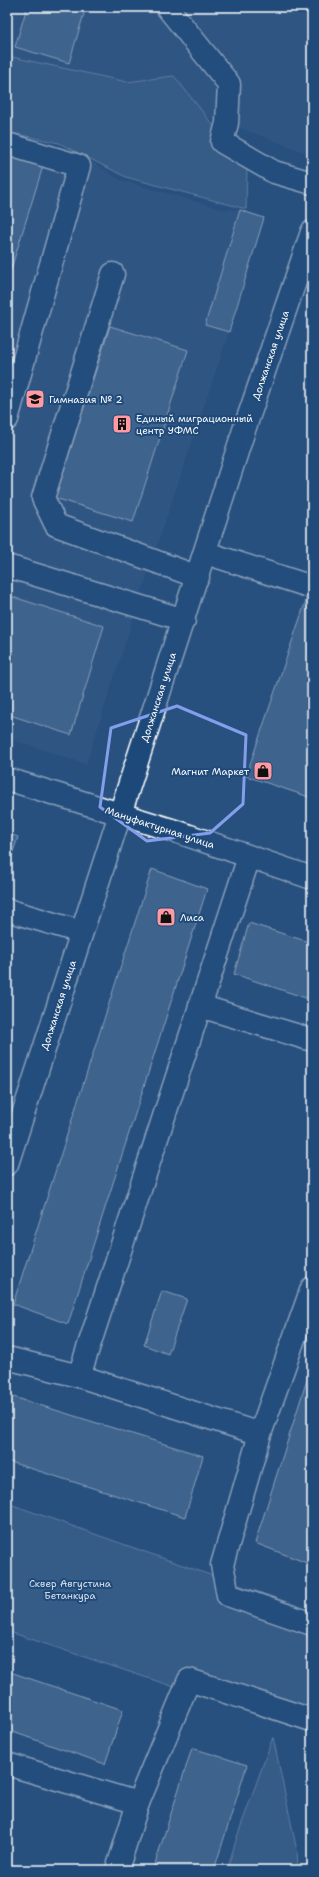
<svg xmlns="http://www.w3.org/2000/svg" width="319" height="1877" font-family="'Shantell Sans',sans-serif">
	<style>
		.built { fill: #375d88 }
		.green { fill: #446890; stroke: #a2b4c8 }
		.building { fill: #5a7a9d; stroke: #fff }
		.lines { fill: none; stroke-linecap: round; stroke-linejoin: round }
		.minor-casing { stroke: #fff; stroke-width: 25 }
		.major-casing { stroke: #fff; stroke-width: 25 }
		.minor { stroke: #1f4a7a; stroke-width: 22 }
		.major { stroke: #1f4a7a; stroke-width: 22 }
		.marked { fill: none; stroke: #839eea; stroke-width: 3; stroke-linejoin: round }
		.labels { text-anchor: middle; stroke-width: 4; stroke-linejoin: round; paint-order: stroke }
		.street-label { font-size: 10px; fill: #fff; stroke: #1f4a7a }
		.poi-label { font-size: 10px; fill: #fff; stroke: #1f4a7a; text-anchor: start }
		.park-label { font-size: 10px; fill: #dae1e9; stroke: #1f4a7a }
	</style>
	<rect width="100%" height="100%" fill="#28517f"/>
	<filter id="ink" filterUnits="userSpaceOnUse"><feTurbulence type="fractalNoise" baseFrequency=".025" numOctaves="2"/><feDisplacementMap in="SourceGraphic" scale="8" xChannelSelector="R" yChannelSelector="G"/><feConvolveMatrix kernelMatrix="1 2 1 2 8 2 1 2 1" color-interpolation-filters="sRGB"/></filter>
	<g filter="url(#ink)">
		<g class="built">
			<path d="M7 7H312V147L310 154 227 123 7 60Z"/>
			<path d="M7 135 90 160 120 180 221 209 240 210 264 218 229 332 152 560 86 764 7 738Z"/>
		</g>
		<g class="green">
			<path d="M7 56 127 82 174 76 247 168 246 209 126 177 59 143 7 132Z"/>
			<path d="M7 1503 312 1611V1733L7 1631Z"/>
			<path d="M273 1737 297 1851 298 1870H227L237 1837Z"/>
		</g>
		<g class="building">
			<path d="M27 7H86L69 63 15 47Z"/>
			<path d="M7 155 43 166 7 282Z"/>
			<path d="M240 210 264 218 229 332 205 325Z"/>
			<path d="M110 326 188 350 133 522 55 498Z"/>
			<path d="M311 586 312 587V798L246 776Z"/>
			<path d="M7 595 104 626 71 735 7 714Z"/>
			<path d="M7 833 18 837 7 870Z"/>
			<path d="M152 869 207 889 68 1324 13 1304Z"/>
			<path d="M249 923 312 943V1000L234 974Z"/>
			<path d="M312 1123V1141L306 1139Z"/>
			<path d="M162 1291 187 1299 168 1354 144 1345Z"/>
			<path d="M312 1364V1565L255 1543Z"/>
			<path d="M7 1395 203 1456 185 1517 7 1461Z"/>
			<path d="M7 1671 123 1710 105 1764 7 1730Z"/>
			<path d="M192 1748 247 1765 214 1870H153Z"/>
		</g>
		<g class="lines">
			<g class="minor-casing">
				<g id="minor">
					<path d="M167 7 229 84 227 123 222 142 274 172 312 183"/>
					<path d="M7 144 79 166 7 419"/>
					<path d="M113 274 43 498 56 525 198 577"/>
					<path d="M206 553 312 587"/>
					<path d="M7 566 184 620"/>
					<path d="M7 779 178 832 312 878"/>
					<path d="M7 910 81 932"/>
					<path d="M200 1006 312 1040"/>
					<path d="M312 1288 260 1434 222 1565 228 1595 312 1624"/>
					<path d="M7 1358 79 1376 260 1434"/>
					<path d="M79 1376 249 857"/>
					<path d="M7 1764 138 1803 189 1680 312 1720"/>
					<path d="M117 1870 138 1803"/>
				</g>
			</g>
			<g class="major-casing">
				<path id="major" d="M7 1164 244 430 312 232"/>
			</g>
			<use href="#minor" class="minor"/>
			<use href="#major" class="major"/>
		</g>
	</g>
	<path d="M0 0H319V1877H0ZM177 706 246 735 243 804 210 833 147 841 100 807 111 728Z" fill="#28517f" fill-opacity=".55" fill-rule="evenodd"/>
	<path class="marked" d="M177 706 246 735 243 804 210 833 147 841 100 807 111 728Z"/>
	<defs>
		<g id="school-square" transform="scale(1)"><rect x="-9" y="-9" width="18" height="18" rx="4" fill="#ff9aa2" stroke="#1f4a7a"/><path d="M0-5L7-2L0 1L-7-2ZM-4 1L0 2.5L4 1V4Q0 6-4 4Z" fill="#111"/></g>
		<g id="building-square" transform="scale(1)"><rect x="-9" y="-9" width="18" height="18" rx="4" fill="#ff9aa2" stroke="#1f4a7a"/><path d="M-4-6H4V6H1V3H-1V6H-4ZM-2.5-4.3h1.7v1.8h-1.7ZM.8-4.3h1.7v1.8H.8ZM-2.5-1h1.7V.8h-1.7ZM.8-1h1.7V.8H.8Z" fill="#111"/></g>
		<g id="shop-square" transform="scale(1)"><rect x="-9" y="-9" width="18" height="18" rx="4" fill="#ff9aa2" stroke="#1f4a7a"/><path d="M-5-2.5h2.3a2.7 3.5 0 0 1 5.4 0H5L5.5 6h-11ZM-1.5-2.5h3a1.5 2.3 0 0 0-3 0Z" fill="#111"/></g>
	</defs>
	<g fill-rule="evenodd">
		<use href="#school-square" x="35" y="399"/>
		<use href="#building-square" x="122" y="424"/>
		<use href="#shop-square" x="263" y="771"/>
		<use href="#shop-square" x="166" y="917"/>
	</g>
	<g class="labels">
		<g class="street-label">
			<text transform="translate(270 355) rotate(-71)" y="4">Должанская улица</text>
			<text transform="translate(158 697) rotate(-72)" y="4">Должанская улица</text>
			<text transform="translate(160 827) rotate(18)" y="4">Мануфактурная улица</text>
			<text transform="translate(58 1005) rotate(-72)" y="4">Должанская улица</text>
		</g>
		<g class="poi-label">
			<text x="49" y="403">Гимназия № 2</text>
			<text x="136" y="422">Единый миграционный<tspan x="136" dy="12">центр УФМС</tspan></text>
			<text x="249" y="775" text-anchor="end">Магнит Маркет</text>
			<text x="180" y="921">Лиса</text>
		</g>
		<g class="park-label">
			<text x="70" y="1587">Сквер Августина<tspan x="70" dy="12">Бетанкура</tspan></text>
		</g>
	</g>
	<rect width="319" height="1877" fill="none" stroke="#1f4a7a" stroke-width="24"/>
	<rect x="12" y="12" width="295" height="1853" fill="none" stroke="#fff" stroke-width="1.5" filter="url(#ink)"/>
</svg>
